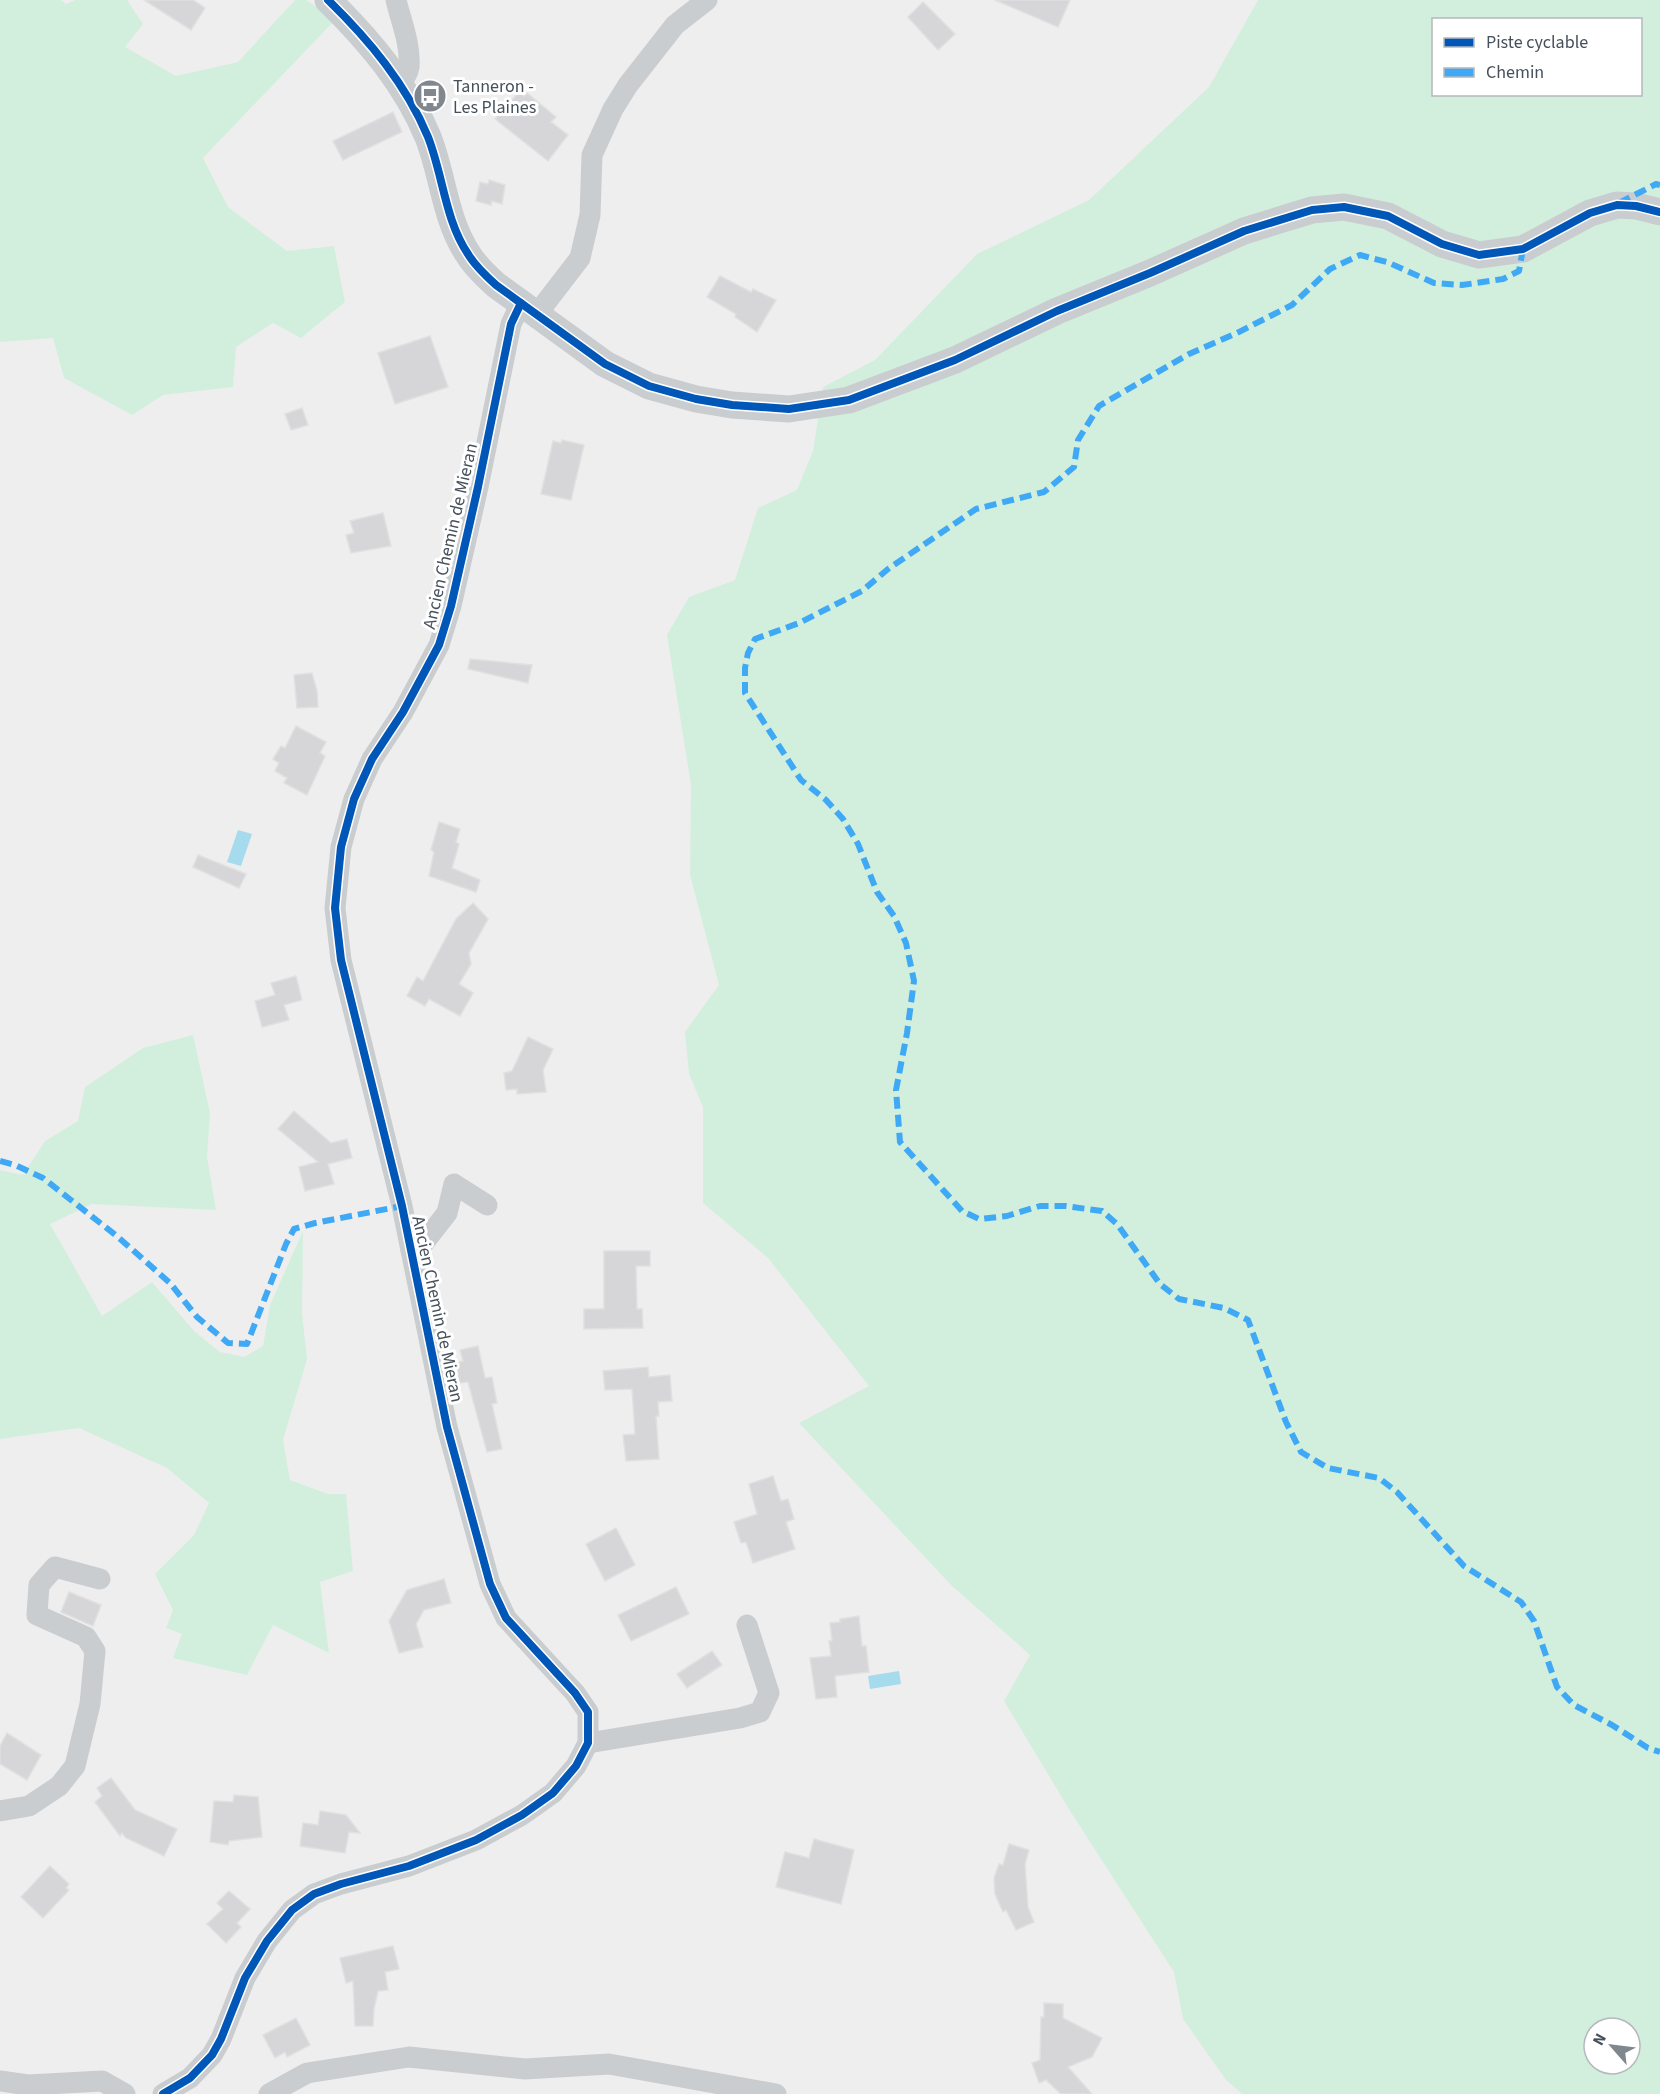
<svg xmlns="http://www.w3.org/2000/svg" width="1660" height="2094" font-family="'Source Sans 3',sans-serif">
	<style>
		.green { fill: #d2efde; fill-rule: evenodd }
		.water { fill: #a6dbed }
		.building { fill: #d6d6d8; stroke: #e0e0e1; stroke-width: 1.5 }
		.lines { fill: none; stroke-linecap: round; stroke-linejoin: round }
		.minor { stroke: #cacdcf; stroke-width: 21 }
		.tertiary { stroke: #cacdcf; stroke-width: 27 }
		.quiet { stroke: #3fa9f5; stroke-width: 6; stroke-dasharray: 12 6; stroke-linecap: butt }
		.cycleway-casing { stroke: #fff; stroke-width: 11 }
		.cycleway { stroke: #0057b8; stroke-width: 8 }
		.labels { text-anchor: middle; stroke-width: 6; stroke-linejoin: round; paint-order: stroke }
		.poi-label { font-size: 18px; fill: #45505b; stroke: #fff; text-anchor: start }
		.street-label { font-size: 18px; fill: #45505b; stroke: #fff }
	</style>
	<rect width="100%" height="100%" fill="#efeeee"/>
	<g class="green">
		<path d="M0 0H61L66 4 75 0H127L143 24 125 47 176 76 238 62 295 0H306L336 19 203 158 228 207 287 251 334 246 345 302 301 338 273 323 236 347 233 387 163 395 132 415 64 378 53 338 0 342Z"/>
		<path d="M1258 0H1660V2094H1242L1226 2080 1183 2019 1174 1972 1072 1814 1004 1701 1030 1655 951 1585 799 1423 869 1386 768 1258 703 1203V1107L689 1074 685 1032 719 985 690 875 691 785 667 635 689 597 735 580 758 508 797 490 813 451 823 387 875 360 977 254 1089 200 1209 87ZM1434 20H1640V94H1434ZM1594 2028H1630V2064H1594Z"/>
		<path d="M193 1035 210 1113 207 1157 216 1210 92 1204 50 1224 102 1316 152 1282 195 1332 220 1352 244 1357 263 1346 270 1305 303 1231 302 1313 307 1359 283 1440 290 1480 328 1494H346L353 1571 320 1582 329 1653 273 1625 247 1675 173 1658 182 1634 166 1628 173 1610 155 1574 194 1535 209 1503 167 1468 79 1428 0 1439V1170L23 1175 45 1141 78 1121 85 1087 143 1048Z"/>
	</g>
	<g class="water">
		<path d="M238 830 252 834 241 866 227 862Z"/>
		<path d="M899 1671 901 1684 870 1689 868 1676Z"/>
	</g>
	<g class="building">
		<path d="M144 0H193L205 8 191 30Z"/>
		<path d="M995 0H1070L1058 27Z"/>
		<path d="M923 2 955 34 938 50 908 17Z"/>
		<path d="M519 92 524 96 527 93 556 117 551 122 568 135 548 161 495 119Z"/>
		<path d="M393 112 402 132 343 160 333 141Z"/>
		<path d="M489 180 505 185 502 204 492 201 491 205 476 201 480 182 488 184Z"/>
		<path d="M720 276 751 292 753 289 776 300 757 332 735 317 736 314 707 297Z"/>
		<path d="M430 336 448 387 395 404 378 353Z"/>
		<path d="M302 408 308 425 291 430 285 414Z"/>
		<path d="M562 440 584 445 571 500 541 494 553 441 561 443Z"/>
		<path d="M383 513 391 546 351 553 346 535 354 533 350 521Z"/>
		<path d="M470 659 532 665 528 683 468 669Z"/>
		<path d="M312 673 317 691 318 707 297 708 294 675Z"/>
		<path d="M296 726 326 742 320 753 325 756 307 795 284 783 287 778 275 771 279 763 273 759 281 746 285 748Z"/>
		<path d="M439 822 460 829 456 842 459 844 452 868 480 880 476 892 429 876 434 852 431 850Z"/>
		<path d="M198 855 246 874 239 888 193 867Z"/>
		<path d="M473 903 488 919 469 953 471 964 459 984 473 993 460 1016 429 999 425 1006 407 996 417 977 423 981 456 919Z"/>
		<path d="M296 976 302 1000 284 1005 289 1020 262 1027 255 1001 275 995 271 983Z"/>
		<path d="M528 1037 553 1049 543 1070 546 1092 517 1094V1089L506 1090 504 1073 512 1071Z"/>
		<path d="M294 1111 331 1143 347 1139 352 1158 328 1164 334 1184 305 1191 299 1167 318 1162 278 1129Z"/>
		<path d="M604 1251H650V1266H636L637 1309H642L643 1328 584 1329V1309H604Z"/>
		<path d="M478 1346 485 1378 492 1377 497 1403 492 1404 502 1449 487 1452 468 1382 459 1383 456 1363 463 1361 460 1350Z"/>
		<path d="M648 1367 649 1377 670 1375 672 1401 658 1402 659 1416H656L659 1459 626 1461 623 1435 635 1434 632 1389 605 1390 603 1371Z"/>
		<path d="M773 1476 781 1501 788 1499 794 1519 786 1522 795 1549 753 1563 746 1542 741 1543 734 1522 757 1514 749 1484Z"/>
		<path d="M616 1528 635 1565 605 1581 586 1544Z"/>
		<path d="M444 1579 451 1603 424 1610 416 1624 423 1647 399 1653 389 1621 407 1590Z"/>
		<path d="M676 1587 689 1614 631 1641 618 1615Z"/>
		<path d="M69 1592 101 1605 93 1626 61 1612Z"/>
		<path d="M859 1616 862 1646H866L869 1672 835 1676 837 1697 816 1699 810 1658 831 1656 829 1641H832L830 1623 840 1622V1619Z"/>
		<path d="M712 1651 722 1665 687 1688 677 1674Z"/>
		<path d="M7 1733 41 1755 27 1780 0 1764V1746Z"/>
		<path d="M111 1778 135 1810 177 1829 164 1856 126 1838 122 1833 120 1836 95 1802 102 1796 97 1788Z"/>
		<path d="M234 1795 258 1797 262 1837 229 1841 228 1845 210 1842 214 1801 233 1802Z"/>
		<path d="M320 1811 346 1815 360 1833 349 1832 345 1853 300 1846 303 1823 318 1825Z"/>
		<path d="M814 1839 854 1850 841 1904 776 1887 785 1852 809 1858Z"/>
		<path d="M1009 1844 1029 1850 1025 1864 1028 1907 1034 1922 1016 1930 1006 1910 1003 1912 995 1894 994 1878 999 1864 1003 1865Z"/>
		<path d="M50 1866 69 1884 66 1888 69 1890 43 1918 21 1897Z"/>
		<path d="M229 1891 250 1909 237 1923 241 1927 226 1943 207 1924 223 1909 217 1903Z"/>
		<path d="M393 1946 399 1969 385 1972 388 1990 378 1991 374 2009 373 2026H355L353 1981 346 1983 340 1958Z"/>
		<path d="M1044 2003 1063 2004V2018L1102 2038 1092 2057 1068 2067 1092 2094H1061L1046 2080 1039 2083 1032 2063 1040 2060 1041 2017H1044Z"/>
		<path d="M296 2018 310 2045 287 2057 285 2052 275 2058 263 2035Z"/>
	</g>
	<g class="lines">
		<g class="minor">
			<path d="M396 0C401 21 411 45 409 67 408 73 404 79 400 83"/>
			<path d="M537 314 580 258 590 215 592 155 613 109 628 85 675 25 707 0"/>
			<path d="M411 1251 422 1245 447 1213 454 1184 487 1205"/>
			<path d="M588 1743 740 1718 760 1712 769 1693 747 1625"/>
			<path d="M0 1811 29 1806 59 1786 75 1766 90 1704 95 1651 86 1637 37 1615 39 1585 55 1567 100 1579"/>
			<path d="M0 2081 28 2085 102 2081 125 2094"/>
			<path d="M163 2094 190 2078 212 2055 221 2039 245 1978 267 1941 292 1910 314 1894 341 1884 409 1866 476 1840 522 1815 553 1793 576 1766 588 1743V1712L575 1693 506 1618 490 1584 447 1427 402 1206 341 960 335 908 341 847 354 799 372 759 403 712 439 645 451 606 478 487 511 324 521 303"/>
			<path d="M269 2094 307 2073 409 2057 525 2069 609 2064 776 2094"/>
		</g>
		<path class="tertiary" d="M328 0C369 40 406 84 428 137 443 175 445 220 468 254 475 266 486 276 496 285L605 364 649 386 696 399 732 405 789 409 849 400 955 360 1057 311 1150 273 1244 231 1312 210 1344 207 1388 216 1442 244 1479 255 1523 249 1590 213 1617 205 1636 206 1660 212"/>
		<g class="quiet">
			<path d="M1619 203 1656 184 1660 185"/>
			<path d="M1523 249 1519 271 1503 279 1462 285 1434 283 1387 262 1360 255 1330 269 1292 305 1237 333 1189 354 1099 406 1078 440 1074 467 1044 492 976 509 888 569 862 591 799 623 755 639 748 653 745 668V693L801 780 826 800 843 819 858 844 877 892 894 916 906 943 914 981 907 1033 896 1090 900 1142 962 1211 979 1219 1007 1216 1040 1206H1065L1102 1211 1117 1224 1160 1284 1179 1299 1224 1308 1248 1320 1286 1422 1301 1452 1328 1468 1379 1478 1397 1492 1464 1566 1521 1602 1534 1621 1557 1687 1574 1705 1612 1725 1648 1748 1660 1752"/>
			<path d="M0 1161 15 1165 43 1178 118 1237 170 1283 197 1317 228 1343 247 1344 286 1244 294 1229 315 1223 402 1206"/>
		</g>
		<g class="cycleway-casing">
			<g id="cycleway">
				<path d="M328 0C369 40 406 84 428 137 443 175 445 220 468 254 475 266 486 276 496 285L605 364 649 386 696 399 732 405 789 409 849 400 955 360 1057 311 1150 273 1244 231 1312 210 1344 207 1388 216 1442 244 1479 255 1523 249 1590 213 1617 205 1636 206 1660 212"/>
				<path d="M163 2094 190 2078 212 2055 221 2039 245 1978 267 1941 292 1910 314 1894 341 1884 409 1866 476 1840 522 1815 553 1793 576 1766 588 1743V1712L575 1693 506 1618 490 1584 447 1427 402 1206 341 960 335 908 341 847 354 799 372 759 403 712 439 645 451 606 478 487 511 324 521 303"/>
			</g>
		</g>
		<use href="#cycleway" class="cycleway"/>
	</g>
	<defs>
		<g id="bus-disc" transform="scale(1.725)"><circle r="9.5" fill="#80878e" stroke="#fff"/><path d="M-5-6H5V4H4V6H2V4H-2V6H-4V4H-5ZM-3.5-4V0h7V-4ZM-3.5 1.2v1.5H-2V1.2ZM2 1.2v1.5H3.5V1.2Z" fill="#fff"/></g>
	</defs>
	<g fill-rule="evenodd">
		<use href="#bus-disc" x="430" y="96"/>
	</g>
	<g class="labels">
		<g class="poi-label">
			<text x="453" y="92">Tanneron -<tspan x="453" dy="21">Les Plaines</tspan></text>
		</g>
		<g class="street-label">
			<text transform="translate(450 536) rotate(-77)" y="6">Ancien Chemin de Mieran</text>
			<text transform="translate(438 1309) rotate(78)" y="6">Ancien Chemin de Mieran</text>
		</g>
	</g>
	<rect x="1432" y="18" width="210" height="78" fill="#ffffff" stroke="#b5b9bd" stroke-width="1.5"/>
	<rect x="1444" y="38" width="30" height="9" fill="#0057b8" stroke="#b5b9bd" stroke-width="1.5"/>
	<text x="1486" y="48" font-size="18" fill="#45505b">Piste cyclable</text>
	<rect x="1444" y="68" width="30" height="9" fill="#3fa9f5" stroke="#b5b9bd" stroke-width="1.5"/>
	<text x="1486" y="78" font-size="18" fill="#45505b">Chemin</text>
	<g transform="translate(1612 2046) rotate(298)"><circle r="28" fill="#ffffff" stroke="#b5b9bd" stroke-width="1.5"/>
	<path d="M0-4.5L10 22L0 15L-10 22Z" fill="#80878e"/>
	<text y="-9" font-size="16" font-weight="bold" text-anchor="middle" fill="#45505b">N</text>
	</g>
</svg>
